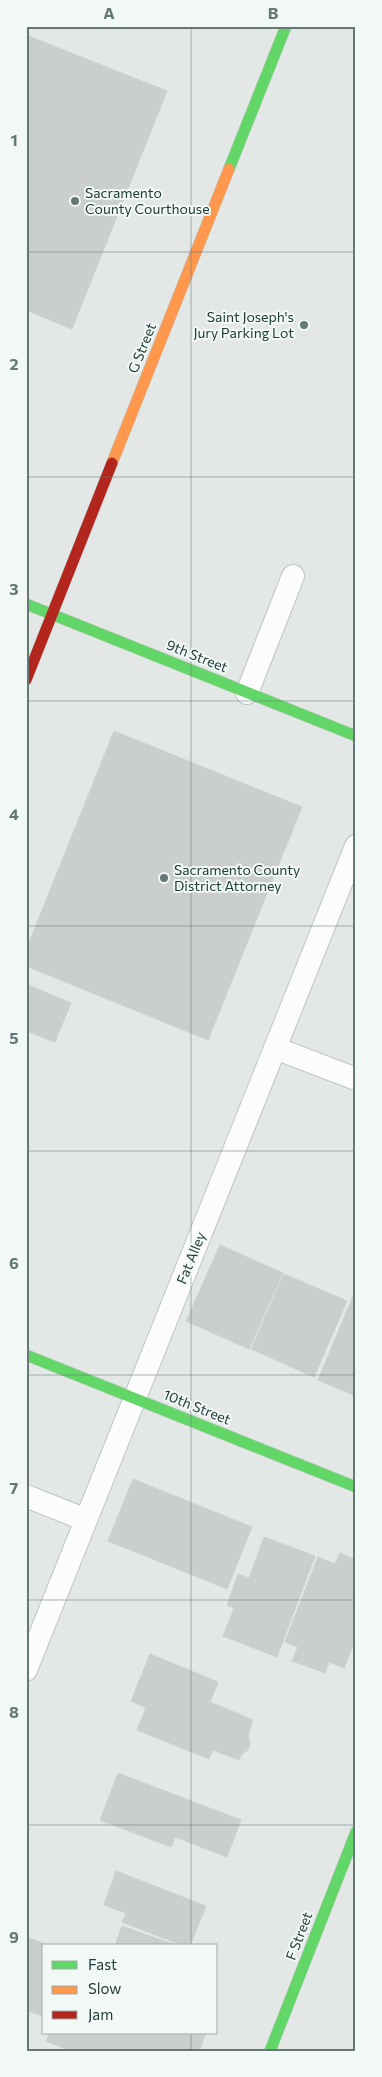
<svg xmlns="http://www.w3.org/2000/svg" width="382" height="2077" font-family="Commissioner,sans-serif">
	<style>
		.building { fill: #cacfce; stroke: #cbd1d0 }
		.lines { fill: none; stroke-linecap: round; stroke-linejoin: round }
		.lane-casing { stroke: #c0c5c4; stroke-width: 24 }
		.fast-casing { stroke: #bec6c4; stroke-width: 12 }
		.slow-casing { stroke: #bec6c4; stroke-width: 12 }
		.jam-casing { stroke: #bec6c4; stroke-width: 12 }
		.lane { stroke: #fbfcfb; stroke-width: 22 }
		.fast { stroke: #63d668; stroke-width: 11 }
		.slow { stroke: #ff974d; stroke-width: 11 }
		.jam { stroke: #b3261e; stroke-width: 11 }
		.grid { fill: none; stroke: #647876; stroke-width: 1; stroke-opacity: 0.55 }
		.poi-dot { fill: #647876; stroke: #f1f8f5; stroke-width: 2 }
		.labels { text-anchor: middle; stroke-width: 4; stroke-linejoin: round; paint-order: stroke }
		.poi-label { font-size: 14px; fill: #203c39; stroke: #f1f8f5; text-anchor: start }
		.street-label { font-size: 14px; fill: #203c39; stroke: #f1f8f5 }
		.neatline { fill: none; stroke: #647876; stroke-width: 2 }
		.grid-label { font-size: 16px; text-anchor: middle; font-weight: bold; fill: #647876 }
	</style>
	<rect width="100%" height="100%" fill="#e3e8e7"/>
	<g class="building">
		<path d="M26 35 167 91 72 329 26 310Z"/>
		<path d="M114 731 302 807 208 1040 26 966V950Z"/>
		<path d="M26 984 71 1003 55 1042 26 1031Z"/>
		<path d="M220 1245 283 1273 249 1349 186 1321Z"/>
		<path d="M284 1274 347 1301 314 1377 251 1349Z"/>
		<path d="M356 1289V1396L318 1380Z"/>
		<path d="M133 1479 252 1527 227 1589 108 1541Z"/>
		<path d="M264 1537 315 1556 277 1657 223 1636 234 1608 227 1605 238 1574 249 1578Z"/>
		<path d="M340 1553 356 1560V1638L344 1668 329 1662 325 1673 292 1661 298 1647 285 1642 318 1557 335 1564Z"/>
		<path d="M150 1654 218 1682 210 1702 253 1720 248 1735 250 1744 248 1750 242 1754 239 1760 213 1750 209 1759 137 1730 146 1708 131 1701Z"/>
		<path d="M118 1773 241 1820 227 1857 175 1837 171 1847 100 1820Z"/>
		<path d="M116 1871 206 1906 190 1946H184L122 1922 126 1913 104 1905Z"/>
		<path d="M122 1926 178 1946H115Z"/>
		<path d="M26 1937 51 1946H44V2011L42 2016 26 2010Z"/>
		<path d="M50 2033H206L199 2051H71L46 2041Z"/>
	</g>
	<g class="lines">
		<g class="lane-casing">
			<g id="lane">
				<path d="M247 693 293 576"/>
				<path d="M275 1048 356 1079"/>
				<path d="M26 1496 86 1520"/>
				<path d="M26 1670 356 846"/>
			</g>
		</g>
		<g class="fast-casing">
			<g id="fast">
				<path d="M229 169 286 26"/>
				<path d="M26 604 356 736"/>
				<path d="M26 1355 356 1487"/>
				<path d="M270 2051 356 1832"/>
			</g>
		</g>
		<g class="slow-casing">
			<path id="slow" d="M112 463 229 169"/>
		</g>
		<g class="jam-casing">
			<path id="jam" d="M26 680 112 463"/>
		</g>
		<use href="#lane" class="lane"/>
		<use href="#fast" class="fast"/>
		<use href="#slow" class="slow"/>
		<use href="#jam" class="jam"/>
	</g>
	<path class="grid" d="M191 26V1946M26 252H356M26 477H356M26 701H356M26 926H356M26 1151H356M26 1375H356M26 1600H356M26 1825H356M191 2033V2051"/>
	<g class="poi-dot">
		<circle cx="75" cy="201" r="5"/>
		<circle cx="304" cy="325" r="5"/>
		<circle cx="164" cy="878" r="5"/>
	</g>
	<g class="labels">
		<g class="poi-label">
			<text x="85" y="198">Sacramento<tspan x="85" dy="16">County Courthouse</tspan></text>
			<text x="294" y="322" text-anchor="end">Saint Joseph's<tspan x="294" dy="16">Jury Parking Lot</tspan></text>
			<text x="174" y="875">Sacramento County<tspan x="174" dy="16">District Attorney</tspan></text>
		</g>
		<g class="street-label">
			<text transform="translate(142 348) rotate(-68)" y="5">G Street</text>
			<text transform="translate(197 656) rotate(22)" y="5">9th Street</text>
			<text transform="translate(191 1258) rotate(-68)" y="5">Fat Alley</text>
			<text transform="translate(197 1407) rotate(22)" y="5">10th Street</text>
			<text transform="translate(299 1936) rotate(-69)" y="5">F Street</text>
		</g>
	</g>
	<rect width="382" height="2077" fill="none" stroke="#f1f8f5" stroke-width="55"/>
	<rect x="42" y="1944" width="175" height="90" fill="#f1f8f5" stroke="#9dadaa"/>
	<rect x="52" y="1961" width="25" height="8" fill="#63d668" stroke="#9dadaa"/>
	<text x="88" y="1970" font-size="15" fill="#203c39">Fast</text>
	<rect x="52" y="1986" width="25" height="8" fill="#ff974d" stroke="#9dadaa"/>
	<text x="88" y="1994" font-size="15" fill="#203c39">Slow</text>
	<rect x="52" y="2011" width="25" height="8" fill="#b3261e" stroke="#9dadaa"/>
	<text x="88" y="2020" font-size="15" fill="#203c39">Jam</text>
	<rect x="28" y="28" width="326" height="2022" class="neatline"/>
	<g class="grid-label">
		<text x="109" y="19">A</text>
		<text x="273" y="19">B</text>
		<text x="14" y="146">1</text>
		<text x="14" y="370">2</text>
		<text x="14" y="595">3</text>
		<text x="14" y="820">4</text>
		<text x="14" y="1044">5</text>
		<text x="14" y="1269">6</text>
		<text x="14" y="1494">7</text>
		<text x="14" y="1718">8</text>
		<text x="14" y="1943">9</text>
	</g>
</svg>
